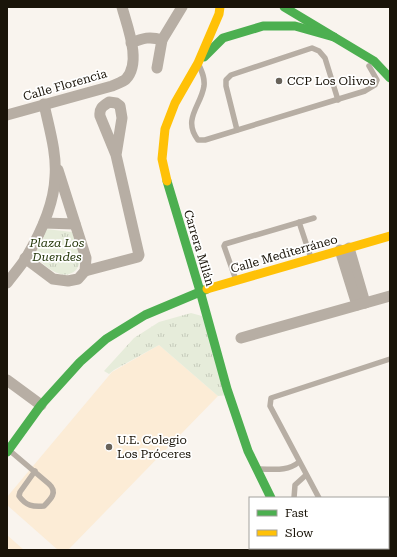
<svg xmlns="http://www.w3.org/2000/svg" width="397" height="557" font-family="'Roboto Serif',serif">
	<style>
		.built { fill: #fcecd6 }
		.park { fill: url(#park-tufts) }
		.lines { fill: none; stroke-linecap: round; stroke-linejoin: round }
		.lane { stroke: #b7aea4; stroke-width: 5.5 }
		.street { stroke: #b7aea4; stroke-width: 11 }
		.fast { stroke: #4caf50; stroke-width: 9 }
		.slow { stroke: #ffc107; stroke-width: 9 }
		.poi-dot { fill: #686259; stroke: #fff; stroke-width: 1.5 }
		.labels { text-anchor: middle; stroke-width: 3.5; stroke-linejoin: round; paint-order: stroke }
		.poi-label { font-size: 12px; fill: #1a1409; stroke: #fff; text-anchor: start }
		.street-label { font-size: 12px; fill: #1a1409; stroke: #fff }
		.park-label { font-size: 12px; font-style: italic; fill: #26390c; stroke: #fff }
	</style>
	<defs>
		<pattern id="park-tufts" width="24" height="20" patternUnits="userSpaceOnUse"><rect width="24" height="20" fill="#e6ecda"/><path d="M3 7l-1-3M5 7V3M7 7l1-3M15 17l-1-3M17 17v-4M19 17l1-3" fill="none" stroke="#c5caba"/></pattern>
	</defs>
	<rect width="100%" height="100%" fill="#f9f4ee"/>
	<g class="built">
		<path d="M159 345 218 396 68 550H58L7 505V497L112 372Z"/>
		<path d="M7 535 24 550H7Z"/>
	</g>
	<g class="park">
		<path d="M46 229 72 232 81 259C80 262 78 268 76 270 61 284 43 263 32 254Z"/>
		<path d="M191 313 202 316 228 395 218 396 159 345 114 370 109 374 104 371 134 338 159 322Z"/>
	</g>
	<g class="lines">
		<g class="lane">
			<path d="M199 65C202 72 205 78 204 86 201 106 182 119 198 140H205L365 91 375 85 377 80 369 66"/>
			<path d="M237 130 226 86V80L231 75 312 48 319 51 325 58 338 100"/>
			<path d="M299 222 311 258"/>
			<path d="M236 280 224 246 225 244 314 218"/>
			<path d="M9 450 49 484C58 492 51 499 44 506 33 507 26 506 19 496L20 492 35 471"/>
			<path d="M259 469C273 469 287 472 299 462"/>
			<path d="M294 498 295 485 306 475"/>
			<path d="M319 498 270 406 271 398 390 359"/>
			<path d="M388 516 390 514"/>
		</g>
		<g class="street">
			<path d="M131 43C143 38 150 36 162 40"/>
			<path d="M157 68 162 40 182 7"/>
			<path d="M7 115 112 86C116 84 123 82 126 79 142 62 127 26 122 7"/>
			<path d="M44 223 75 224"/>
			<path d="M349 248 365 303"/>
			<path d="M340 250 357 305"/>
			<path d="M25 258 53 279 68 281 78 279 85 271 86 258 58 170"/>
			<path d="M85 271 138 257 139 255 116 155 100 116C99 108 103 106 109 102L116 103 120 106 122 118 116 155"/>
			<path d="M7 283C13 275 20 267 26 258 39 236 54 204 55 177 57 153 49 128 44 104"/>
			<path d="M241 338 390 296"/>
			<path d="M7 380 41 405"/>
		</g>
		<g class="fast">
			<path d="M284 7 374 61 390 78"/>
			<path d="M204 57 223 38 263 26H295L334 37"/>
			<path d="M167 181 200 291 227 389 248 451 271 498"/>
			<path d="M7 452 41 405 80 362 106 339 145 315 207 289"/>
			<path d="M304 548 306 550"/>
		</g>
		<g class="slow">
			<path d="M167 181 162 159 165 129 175 103 198 63 219 14 220 7"/>
			<path d="M207 289 390 236"/>
		</g>
	</g>
	<g class="poi-dot">
		<circle cx="279" cy="81" r="4"/>
		<circle cx="109" cy="447" r="4"/>
	</g>
	<g class="labels">
		<g class="poi-label">
			<text x="287" y="85">CCP Los Olivos</text>
			<text x="117" y="444">U.E. Colegio<tspan x="117" dy="14">Los Próceres</tspan></text>
		</g>
		<g class="street-label">
			<text transform="translate(65 85) rotate(-16)" y="4">Calle Florencia</text>
			<text transform="translate(199 248) rotate(73)" y="4">Carrera Milán</text>
			<text transform="translate(284 254) rotate(-16)" y="4">Calle Mediterráneo</text>
		</g>
		<g class="park-label">
			<text x="57" y="247">Plaza Los<tspan x="57" dy="14">Duendes</tspan></text>
		</g>
	</g>
	<rect width="397" height="557" fill="none" stroke="#1a1409" stroke-width="16"/>
	<rect x="249" y="497" width="140" height="52" fill="#ffffff" stroke="#a3a19d"/>
	<rect x="257" y="510" width="20" height="6" fill="#4caf50" stroke="#a3a19d"/>
	<text x="285" y="517" font-size="12" fill="#1a1409">Fast</text>
	<rect x="257" y="530" width="20" height="6" fill="#ffc107" stroke="#a3a19d"/>
	<text x="285" y="537" font-size="12" fill="#1a1409">Slow</text>
</svg>
